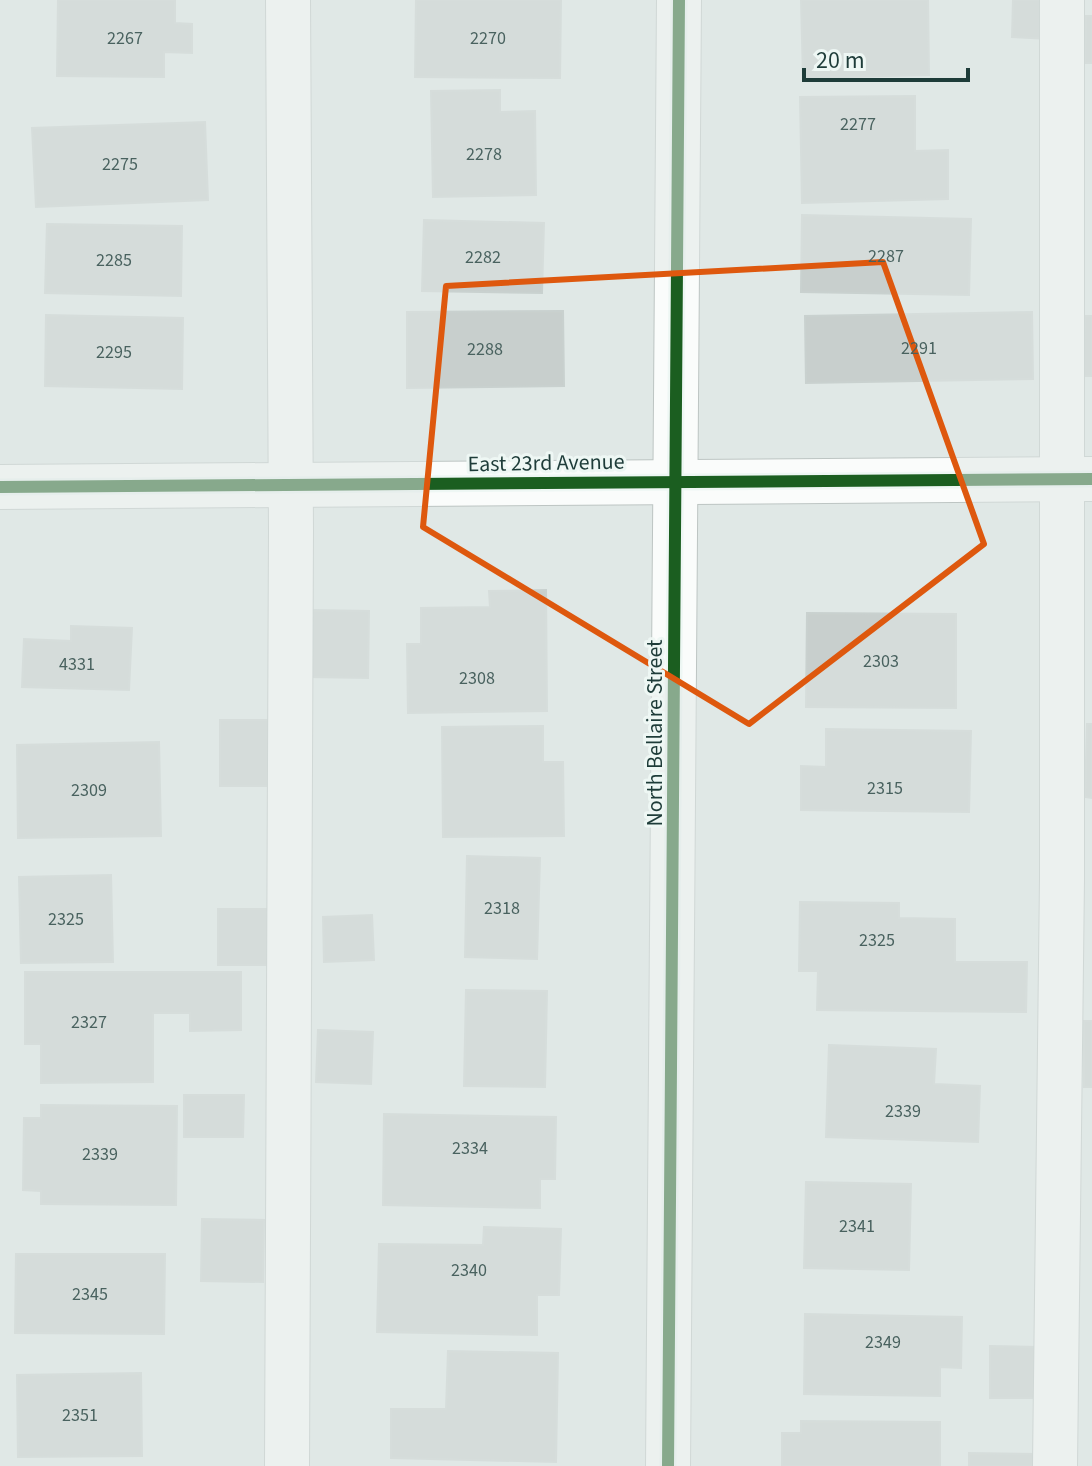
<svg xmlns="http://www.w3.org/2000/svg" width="1092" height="1466" font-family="'Source Sans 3',sans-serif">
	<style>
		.building { fill: #c8cfcd; stroke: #c9d1cf; stroke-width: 2 }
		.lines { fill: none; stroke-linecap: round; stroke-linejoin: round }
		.minor-casing { stroke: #bdc5c3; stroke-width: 46 }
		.minor { stroke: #fafcfb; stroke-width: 44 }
		.cycleway-casing { stroke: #eef7f4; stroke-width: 17 }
		.cycleway { stroke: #1b5e20; stroke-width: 12 }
		.marked { fill: none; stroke: #de580e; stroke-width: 6; stroke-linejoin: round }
		.labels { text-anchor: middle; stroke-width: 6; stroke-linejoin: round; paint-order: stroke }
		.number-label { font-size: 18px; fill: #49625f }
		.street-label { font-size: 22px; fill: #1e3c39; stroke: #eef7f4 }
	</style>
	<rect width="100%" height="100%" fill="#e0e8e6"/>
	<g class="building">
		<path d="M58 0H175V23L192 24V53L164 52V77L57 76Z"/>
		<path d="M416 0H561L560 78 415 77Z"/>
		<path d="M801 0H928L929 75 803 78Z"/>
		<path d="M1013 0H1051L1049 39 1012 37Z"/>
		<path d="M1086 16H1092V63H1085Z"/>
		<path d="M500 90V112L535 111 536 195 433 197 431 91Z"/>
		<path d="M915 96V151L948 150V199L802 203 800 97Z"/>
		<path d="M205 122 208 200 36 207 32 128Z"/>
		<path d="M802 215 971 219 969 295 801 292Z"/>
		<path d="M424 220 544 223 542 293 422 291Z"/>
		<path d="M47 224 182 226 181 296 45 293Z"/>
		<path d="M563 311 564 386 407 388V312Z"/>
		<path d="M1032 312 1033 379 806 383 805 316Z"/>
		<path d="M46 315 183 318 182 389 45 386Z"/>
		<path d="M1085 316H1092V376H1083Z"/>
		<path d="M546 590 547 711 408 713 407 644H421V608L490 607 489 591Z"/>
		<path d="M311 610 369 611 368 678 310 677Z"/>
		<path d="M807 613 956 614V708L806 707Z"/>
		<path d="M71 626 132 628 129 690 22 687 24 639 71 641Z"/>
		<path d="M220 720H275L274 786H220Z"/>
		<path d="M1087 724H1092V798L1085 797Z"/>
		<path d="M543 726V762H563L564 836 443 837 442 727Z"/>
		<path d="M826 729 971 731 969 812 801 810V766L826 767Z"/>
		<path d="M159 742 161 836 18 838 17 745Z"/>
		<path d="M467 856 540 858 537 959 465 957Z"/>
		<path d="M111 875 113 962 21 963 19 877Z"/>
		<path d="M800 902 899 903V918L955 919V962H1027L1026 1012 817 1010 818 971H799Z"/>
		<path d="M218 909H281L280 965H218Z"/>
		<path d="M372 915 374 960 324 962 323 917Z"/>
		<path d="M25 972H241V1030L190 1031V1013H153V1082L41 1083V1044H25Z"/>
		<path d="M466 990 547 991 545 1087 464 1086Z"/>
		<rect x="1084" y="1021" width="8" height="66"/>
		<path d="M318 1030 373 1032 371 1084 316 1082Z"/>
		<path d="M829 1045 936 1049 934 1084 980 1086 978 1142 826 1137Z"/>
		<path d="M184 1095H244L243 1137H184Z"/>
		<path d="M41 1105 177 1106 176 1205 41 1204V1191L23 1190 24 1118H41Z"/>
		<path d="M384 1114 556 1117 555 1179H540V1208L383 1205Z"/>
		<path d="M806 1182 911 1184 909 1270 804 1268Z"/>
		<path d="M202 1219 264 1220 263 1282 201 1281Z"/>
		<path d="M484 1227 561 1229 559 1295H537V1335L377 1332 379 1244 483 1245Z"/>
		<path d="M16 1254H165L164 1334 15 1333Z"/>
		<path d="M805 1314 962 1317 961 1368 940 1367V1396L804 1394Z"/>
		<path d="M990 1346 1035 1347 1034 1398H990Z"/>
		<path d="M448 1351 558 1353 556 1462 391 1458V1409H446Z"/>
		<path d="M141 1373 142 1456 18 1457 17 1375Z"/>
		<path d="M801 1421 940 1422V1466H782V1433H801Z"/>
		<path d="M969 1453 1036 1454V1466H969Z"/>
	</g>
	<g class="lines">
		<g class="minor-casing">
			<g id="minor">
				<path d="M0 487 1090 479"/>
				<path d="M287 1466 291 531 288 0"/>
				<path d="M668 1466 679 0"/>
				<path d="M1055 1466 1062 879V0"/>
			</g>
		</g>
		<use href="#minor" class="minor"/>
		<g class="cycleway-casing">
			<g id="cycleway">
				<path d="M0 487 1092 479"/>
				<path d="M668 1466 679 0"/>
			</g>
		</g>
		<use href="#cycleway" class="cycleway"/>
	</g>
	<path d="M0 0H1092V1466H0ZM883 262 984 544 749 724 423 527 446 286Z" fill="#e0e8e6" fill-opacity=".55" fill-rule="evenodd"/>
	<path class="marked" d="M883 262 984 544 749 724 423 527 446 286Z"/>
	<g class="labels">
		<g class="number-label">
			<text x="125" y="44">2267</text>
			<text x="488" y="44">2270</text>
			<text x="858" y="130">2277</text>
			<text x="484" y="160">2278</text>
			<text x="120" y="170">2275</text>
			<text x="886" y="262">2287</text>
			<text x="483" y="263">2282</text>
			<text x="114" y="266">2285</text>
			<text x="919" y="354">2291</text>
			<text x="485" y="355">2288</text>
			<text x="114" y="358">2295</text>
			<text x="881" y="667">2303</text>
			<text x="77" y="670">4331</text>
			<text x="477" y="684">2308</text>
			<text x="885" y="794">2315</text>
			<text x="89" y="796">2309</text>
			<text x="502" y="914">2318</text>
			<text x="66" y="925">2325</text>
			<text x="877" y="946">2325</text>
			<text x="89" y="1028">2327</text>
			<text x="903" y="1117">2339</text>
			<text x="470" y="1154">2334</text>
			<text x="100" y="1160">2339</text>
			<text x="857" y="1232">2341</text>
			<text x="469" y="1276">2340</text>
			<text x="90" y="1300">2345</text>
			<text x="883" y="1348">2349</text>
			<text x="80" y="1421">2351</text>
		</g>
		<g class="street-label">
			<text transform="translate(546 462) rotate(-1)" y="8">East 23rd Avenue</text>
			<text transform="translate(654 733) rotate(-90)" y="8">North Bellaire Street</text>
		</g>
	</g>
	<path d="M804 68v12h164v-12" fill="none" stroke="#1e3c39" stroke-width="4"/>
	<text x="816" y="68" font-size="24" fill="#1e3c39" stroke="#eef7f4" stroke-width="6" paint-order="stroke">20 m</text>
</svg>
